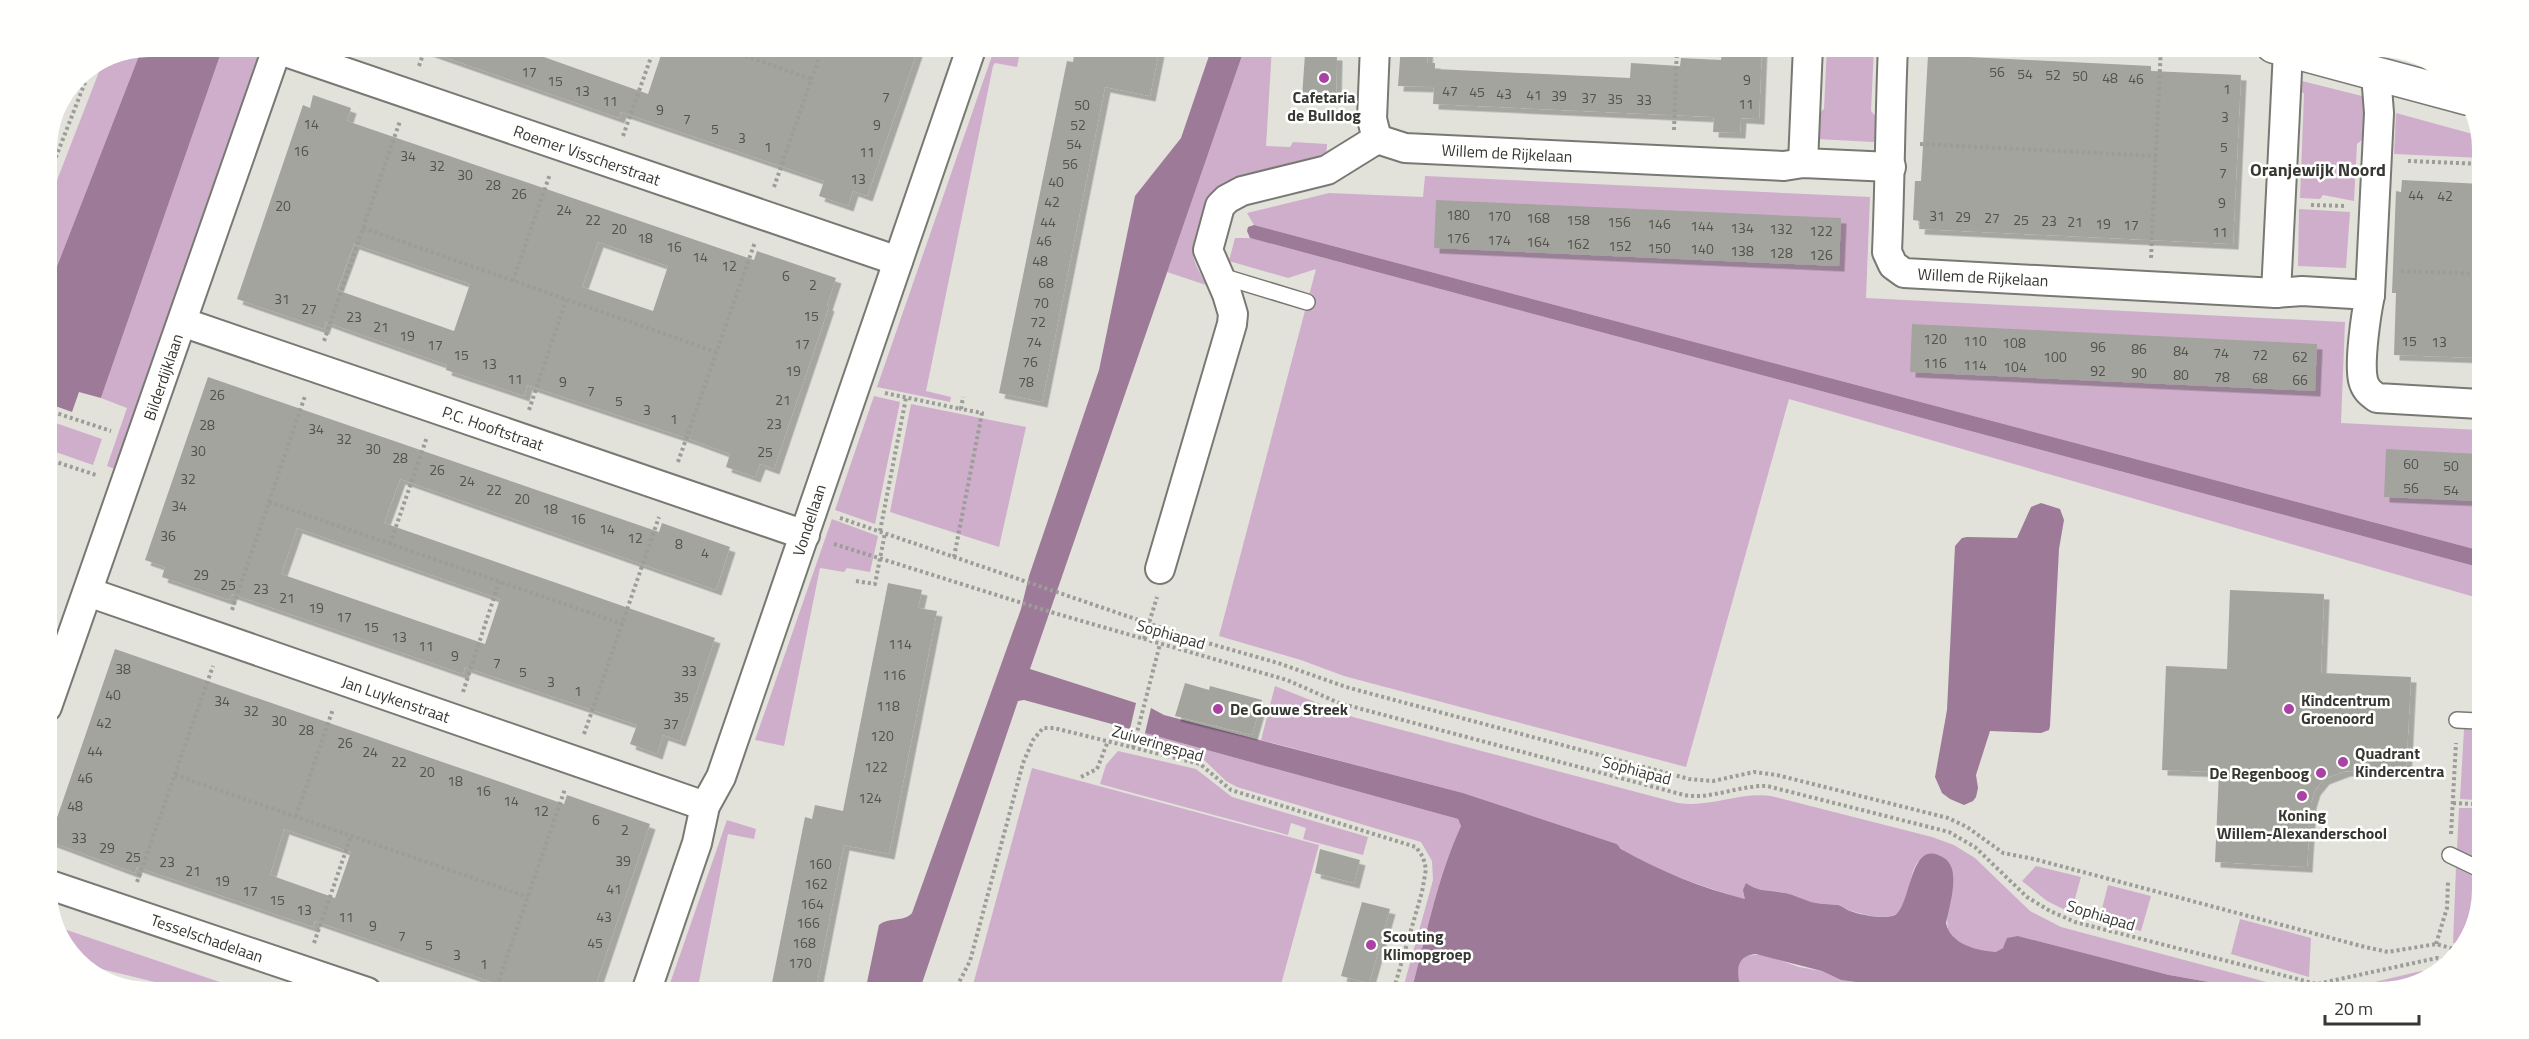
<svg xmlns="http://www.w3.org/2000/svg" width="2529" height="1039" font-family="'Titillium Web',sans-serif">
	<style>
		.green { fill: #cfaecb }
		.water { fill: #9c7a98 }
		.building { fill: #a4a49e; fill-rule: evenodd; filter: url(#shadow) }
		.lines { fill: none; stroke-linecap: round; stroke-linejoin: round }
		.service-casing { stroke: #797973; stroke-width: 18 }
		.minor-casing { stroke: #797973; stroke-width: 32 }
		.tertiary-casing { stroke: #797973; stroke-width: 36 }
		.path { stroke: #9d9d98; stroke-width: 4; stroke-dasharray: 3 3; stroke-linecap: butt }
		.service { stroke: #fff; stroke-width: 15 }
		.minor { stroke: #fff; stroke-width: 28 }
		.tertiary { stroke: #fff; stroke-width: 33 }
		.poi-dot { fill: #aa42a4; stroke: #fffffe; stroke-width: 2 }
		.labels { text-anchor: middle; stroke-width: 5; stroke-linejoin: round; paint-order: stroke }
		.number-label { font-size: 14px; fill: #52524e }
		.poi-label { font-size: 16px; font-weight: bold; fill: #373734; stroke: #fffffe; text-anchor: start }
		.street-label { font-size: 16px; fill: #373734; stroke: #fffffe }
		.neighbourhood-label { font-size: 18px; font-weight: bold; fill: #373734; stroke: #fffffe }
	</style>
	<defs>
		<filter id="shadow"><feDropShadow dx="5.5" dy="5.5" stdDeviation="0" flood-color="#0004"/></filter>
	</defs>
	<rect width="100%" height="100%" fill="#e2e2db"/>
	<g class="green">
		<path d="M223 47H268L260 52 117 470 107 466 127 408 101 398Z"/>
		<path d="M995 47 1020 52 1017 67 995 63 993 66 926 391 951 397 950 402 877 387Z"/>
		<path d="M1245 47H1272L1266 146 1290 147 1293 142 1327 144 1326 157 1227 181C1212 194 1192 233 1193 254 1194 264 1202 276 1206 285L1167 272Z"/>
		<path d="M1827 47H1874L1871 111 1881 122 1878 136 1874 142 1816 139 1813 118 1824 109Z"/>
		<path d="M142 48 47 292V206L104 59 110 54Z"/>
		<path d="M2298 80 2362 96 2370 107 2369 134 2357 144 2354 201 2323 195 2320 199 2300 198 2304 94 2298 87Z"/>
		<path d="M2396 113 2480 136 2482 158 2394 154Z"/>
		<path d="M1425 176 1870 197 1866 298 2345 322 2341 423 2480 430 2478 550 1254 225 1247 213 1329 193 1423 197Z"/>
		<path d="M2299 209 2350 212 2346 268 2298 266Z"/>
		<path d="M1235 238H1250L2478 567V598L1789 399 1686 767 1344 676 1301 660 1219 636 1316 269 1288 278 1229 261Z"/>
		<path d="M874 396 900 402 875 524 835 510Z"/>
		<path d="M911 404 1026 427 999 547 890 512Z"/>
		<path d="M47 420 102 439 93 465 47 449Z"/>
		<path d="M832 519 878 536 870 572 847 568 844 572 820 568 784 746 755 740Z"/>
		<path d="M1275 686 1353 717 1678 803C1710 808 1739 792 1771 796L1932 837 1954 845 1975 858 2030 911 2061 927 2304 992H2237L2209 982 2169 975 2018 936 1996 953C1980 951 1956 945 1948 930L1941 856C1900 848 1918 902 1896 914 1885 921 1862 914 1851 911 1846 910 1843 906 1839 905 1829 904 1821 904 1811 902 1802 899 1794 896 1785 893 1771 890 1758 892 1746 883L1745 899C1719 892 1631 864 1617 844L1463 793 1261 740Z"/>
		<path d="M2464 729 2477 730 2476 800 2460 799Z"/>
		<path d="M1145 733 1458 819 1461 826C1437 878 1426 937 1411 992H1402L1433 880 1432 861 1421 842 1237 787 1226 781 1203 759 1149 745 1144 738Z"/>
		<path d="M1118 751 1196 769 1232 797 1368 837 1363 855 1303 839 1306 828 1291 823 1288 835 1100 784 1106 765Z"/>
		<path d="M1032 768 1319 845 1279 992H971Z"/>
		<path d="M2459 808H2476L2475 858 2457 849Z"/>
		<path d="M727 820 756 829 754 839 728 834 697 992H667Z"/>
		<path d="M2036 866 2081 877 2071 913 2047 901 2022 881Z"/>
		<path d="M2456 868 2475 877V929L2461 945 2453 943Z"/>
		<path d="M2108 885 2151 896 2141 931 2099 920Z"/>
		<path d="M2240 919 2311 938 2309 977 2231 954Z"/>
		<path d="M58 927 249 992H196L85 965 68 952Z"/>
		<path d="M1763 954 1799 967 1822 971 1841 980 1884 986 1888 987 1891 992H1742C1738 979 1733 966 1746 956Z"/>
		<path d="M2421 971H2440L2437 975 2380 992H2332Z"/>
	</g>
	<g class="water">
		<path d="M150 46 223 47 101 398 79 392 72 412 47 403V292L142 48Z"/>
		<path d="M1212 47H1245L1030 669 1136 703 1130 729 1024 700 1018 701 919 992H865L879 925C888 917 905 922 912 913L1021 609 1029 576 1099 370 1135 196 1181 138Z"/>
		<path d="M1254 225 2478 550V567L1250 238 1247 231 1248 227Z"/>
		<path d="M2041 503 2060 509 2064 520 2059 549 2050 726 2049 730 2041 733 1990 731 1976 775 1978 788 1976 797 1973 801 1964 805 1950 799 1942 793 1935 777 1947 710 1955 546 1962 538 1967 537 2017 538 2031 507Z"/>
		<path d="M1151 708 1164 715 1463 793 1617 844 1621 849C1659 871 1702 888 1745 899L1743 890 1746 883C1758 892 1770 890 1785 893 1794 895 1802 899 1811 902 1820 904 1829 904 1838 905 1843 906 1846 910 1850 911 1861 915 1885 920 1895 915 1912 905 1909 835 1944 858 1962 869 1949 906 1946 923 1950 944 1978 951 1996 952L2003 948 2007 938 2018 936 2169 975 2209 982 2237 992H1891L1888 987 1884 986 1841 980 1822 971 1756 954C1733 956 1737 976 1742 992H1411C1426 937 1437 878 1461 826L1458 819 1145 733Z"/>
	</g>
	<g class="building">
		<path d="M424 46H513L648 94 664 46H919L867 196 853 191 848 206 819 196 824 181 621 112 619 118 424 50Z"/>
		<path d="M1105 46H1160L1150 96 1105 87 1042 402 999 393 1067 61 1073 62 1075 48 1103 54Z"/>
		<path d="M1401 46H1428L1427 63H1435V69L1630 78 1631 63 1680 66 1681 58 1721 60 1722 50H1728V46H1762L1759 119 1741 118 1740 133 1713 132 1714 117 1433 104 1434 87 1398 86Z"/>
		<path d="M1305 54 1337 55 1336 98 1302 97Z"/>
		<path d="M1928 55 2151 66V71L2241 75 2233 244 1919 229 1920 221 1913 220 1915 181H1921Z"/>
		<path d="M313 95 351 108 347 121 754 260 757 251 836 278 827 305 829 306 774 469 760 464 755 477 726 467 730 454 692 440 527 385 524 396 446 370 447 365 362 335 326 322 324 329 237 299 303 105 310 108ZM598 242 668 266 653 311 582 287ZM354 244 470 284 454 331 337 290Z"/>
		<path d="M2402 180 2482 184 2480 358 2394 355 2396 293H2392L2396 191 2401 192Z"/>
		<path d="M1436 200 1841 218 1839 266 1434 248Z"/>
		<path d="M1912 324 2317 344 2315 391 1910 372Z"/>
		<path d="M208 377 659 532 662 523 730 547 716 590 400 479 384 523 715 638 680 741 663 735 657 754 630 744 637 725 465 667 463 674 232 594 229 600 162 577 165 567 145 560ZM297 528 500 599 485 644 281 574Z"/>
		<path d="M2386 449 2479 454V501L2384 497Z"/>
		<path d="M888 583 922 590 918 608 937 611 889 854 844 845 815 993H770L805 817 812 819 815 805 843 811Z"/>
		<path d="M2230 590 2324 594 2321 673 2411 677 2406 774 2345 771 2324 779 2315 790 2311 803 2307 867 2215 862 2219 772 2162 770 2166 666 2227 669Z"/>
		<path d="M115 649 564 804 567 795 650 824 593 993H523L315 921 313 927 137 867 135 873 49 841ZM284 829 351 852 335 898 270 875Z"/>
		<path d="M1185 683 1209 690 1210 686 1262 700 1252 735 1175 716Z"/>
		<path d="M1320 849 1360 860 1354 883 1315 873Z"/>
		<path d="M1362 902 1390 909 1369 983 1341 976Z"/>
	</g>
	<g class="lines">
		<g class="service-casing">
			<g id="service">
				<path d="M1218 275 1307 302"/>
				<path d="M2457 720 2477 721"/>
				<path d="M2450 855 2475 867"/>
			</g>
		</g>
		<g class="minor-casing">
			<g id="minor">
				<path d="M1375 46 1372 119 1377 139"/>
				<path d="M1893 46C1890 115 1890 183 1887 252L1893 265 1904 273 2276 293 2302 291 2370 295"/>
				<path d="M277 49 898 261"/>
				<path d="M2376 74 2379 113 2370 295C2366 314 2359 362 2363 380 2365 389 2370 393 2377 398L2480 404"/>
				<path d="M1377 139 1405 148 1784 166 1803 163 1891 167"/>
				<path d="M1803 163 1808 46"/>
				<path d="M2276 293 2288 51"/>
				<path d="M182 322 805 535"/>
				<path d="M1160 569 1232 324 1233 314 1227 294 1208 250 1220 206 1227 199 1242 191 1327 170 1377 139"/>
				<path d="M88 592 705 806"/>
				<path d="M47 707 278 46"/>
				<path d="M47 884 367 992"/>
				<path d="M646 992 697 843 705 806 721 777 972 46"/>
			</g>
		</g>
		<g class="tertiary-casing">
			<path id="tertiary" d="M2273 46 2467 98"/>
		</g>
		<g class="path">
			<path d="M717 46 811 79"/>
			<path d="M419 66 426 46"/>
			<path d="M1674 130 1677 46"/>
			<path d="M623 136 655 46"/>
			<path d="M1920 144 2156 156"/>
			<path d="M2408 161 2482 164"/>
			<path d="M47 180 91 67"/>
			<path d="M774 187 823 46"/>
			<path d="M2311 205 2346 206"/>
			<path d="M363 228 716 352"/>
			<path d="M2151 258 2161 46"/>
			<path d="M2401 271 2481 274"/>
			<path d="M513 281 550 174"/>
			<path d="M324 341 400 121"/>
			<path d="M885 393 961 409"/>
			<path d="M47 410 111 431"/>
			<path d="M529 410 566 300"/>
			<path d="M47 459 96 475"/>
			<path d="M678 462 755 242"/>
			<path d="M269 502 622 624"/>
			<path d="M840 518 1197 640 1278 663 1346 687 1689 779 1713 781 1754 772 1777 775 1948 818 1967 827 2003 853 2034 859 2365 947 2388 952 2436 944 2458 950"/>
			<path d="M880 531 906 398"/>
			<path d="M390 544 427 437"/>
			<path d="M834 544 1054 613 1287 680 1339 703 1684 795C1711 800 1739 785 1767 786L1949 832 1975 847 2027 897 2050 911 2075 922 2317 984 2437 958 2448 961"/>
			<path d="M954 557 982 413 961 409 963 397"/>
			<path d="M856 581 875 584 885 533"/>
			<path d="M232 610 305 396"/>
			<path d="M1144 639 1157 597"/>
			<path d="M463 692 499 582"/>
			<path d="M584 734 659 517"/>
			<path d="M1133 748 1160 644"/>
			<path d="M175 775 528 897"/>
			<path d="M1081 777 1097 769 1108 741"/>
			<path d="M2453 803 2476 804"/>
			<path d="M296 816 333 709"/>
			<path d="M2451 834 2456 743"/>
			<path d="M137 882 213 666"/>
			<path d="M314 943 351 836"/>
			<path d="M2436 944 2447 908 2448 881"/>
			<path d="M495 992 565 789"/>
			<path d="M954 992 970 961 1023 763 1033 740 1043 728H1054L1200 764 1231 790 1416 847 1423 857 1426 869 1422 892 1393 992"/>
		</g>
		<use href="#service" class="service"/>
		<use href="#minor" class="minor"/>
		<use href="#tertiary" class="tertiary"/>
	</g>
	<g class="poi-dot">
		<circle cx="1324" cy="78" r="6"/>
		<circle cx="1218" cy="709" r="6"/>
		<circle cx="2289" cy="709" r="6"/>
		<circle cx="2343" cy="762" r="6"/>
		<circle cx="2321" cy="773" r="6"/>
		<circle cx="2302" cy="796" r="6"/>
		<circle cx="1371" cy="945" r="6"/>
	</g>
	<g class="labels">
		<g class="number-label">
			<text x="529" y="77">17</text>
			<text x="1997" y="77">56</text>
			<text x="2025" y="79">54</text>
			<text x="2053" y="80">52</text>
			<text x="2080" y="81">50</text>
			<text x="2110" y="83">48</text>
			<text x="2136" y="84">46</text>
			<text x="1747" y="85">9</text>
			<text x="555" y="86">15</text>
			<text x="2227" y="94">1</text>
			<text x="582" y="96">13</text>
			<text x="1450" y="96">47</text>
			<text x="1477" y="97">45</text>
			<text x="1504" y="99">43</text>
			<text x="1534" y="100">41</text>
			<text x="1559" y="101">39</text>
			<text x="886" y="102">7</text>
			<text x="1589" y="103">37</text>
			<text x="1615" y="104">35</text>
			<text x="1644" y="105">33</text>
			<text x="610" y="106">11</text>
			<text x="1746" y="109">11</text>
			<text x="1082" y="110">50</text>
			<text x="660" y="115">9</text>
			<text x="2225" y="122">3</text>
			<text x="687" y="124">7</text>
			<text x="311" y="129">14</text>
			<text x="877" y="130">9</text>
			<text x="1078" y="130">52</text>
			<text x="715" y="134">5</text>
			<text x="742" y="143">3</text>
			<text x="1074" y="149">54</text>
			<text x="768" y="152">1</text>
			<text x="2224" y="152">5</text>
			<text x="301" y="156">16</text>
			<text x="867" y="157">11</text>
			<text x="408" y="161">34</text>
			<text x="1070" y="169">56</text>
			<text x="437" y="171">32</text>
			<text x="2223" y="178">7</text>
			<text x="465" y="180">30</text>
			<text x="858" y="184">13</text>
			<text x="1056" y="187">40</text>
			<text x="493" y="190">28</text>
			<text x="519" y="199">26</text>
			<text x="2416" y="200">44</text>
			<text x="2445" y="201">42</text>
			<text x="1052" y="207">42</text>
			<text x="2222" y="208">9</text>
			<text x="283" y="211">20</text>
			<text x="564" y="215">24</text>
			<text x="1458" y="220">180</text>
			<text x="1499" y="221">170</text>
			<text x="1937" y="221">31</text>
			<text x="1963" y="222">29</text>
			<text x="1538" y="223">168</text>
			<text x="1992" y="223">27</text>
			<text x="593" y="225">22</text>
			<text x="1578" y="225">158</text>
			<text x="2021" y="225">25</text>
			<text x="2049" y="226">23</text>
			<text x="1048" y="227">44</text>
			<text x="1619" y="227">156</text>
			<text x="2075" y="227">21</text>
			<text x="1659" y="229">146</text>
			<text x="2103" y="229">19</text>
			<text x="2131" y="230">17</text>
			<text x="1702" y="231">144</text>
			<text x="1742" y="233">134</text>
			<text x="619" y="234">20</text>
			<text x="1781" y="234">132</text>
			<text x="1821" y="236">122</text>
			<text x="2220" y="237">11</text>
			<text x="645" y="243">18</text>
			<text x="1458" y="243">176</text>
			<text x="1499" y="245">174</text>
			<text x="1044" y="246">46</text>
			<text x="1538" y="247">164</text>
			<text x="1578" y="249">162</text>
			<text x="1620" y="251">152</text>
			<text x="674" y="252">16</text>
			<text x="1659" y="253">150</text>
			<text x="1702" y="254">140</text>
			<text x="1742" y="256">138</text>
			<text x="1781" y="258">128</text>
			<text x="1821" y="260">126</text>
			<text x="700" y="262">14</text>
			<text x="1040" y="266">48</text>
			<text x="729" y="271">12</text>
			<text x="786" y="281">6</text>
			<text x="1046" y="288">68</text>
			<text x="813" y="290">2</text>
			<text x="282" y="304">31</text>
			<text x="1041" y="308">70</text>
			<text x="309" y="314">27</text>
			<text x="811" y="321">15</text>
			<text x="354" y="322">23</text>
			<text x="1038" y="327">72</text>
			<text x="381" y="332">21</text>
			<text x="407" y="341">19</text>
			<text x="1935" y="344">120</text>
			<text x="1975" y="346">110</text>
			<text x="2409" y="346">15</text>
			<text x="1034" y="347">74</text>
			<text x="2439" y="347">13</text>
			<text x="2014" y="348">108</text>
			<text x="802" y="349">17</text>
			<text x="435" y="350">17</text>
			<text x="2098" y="352">96</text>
			<text x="2139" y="354">86</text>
			<text x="2181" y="356">84</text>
			<text x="2221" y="358">74</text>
			<text x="461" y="360">15</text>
			<text x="2260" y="360">72</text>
			<text x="2055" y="362">100</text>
			<text x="2300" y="362">62</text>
			<text x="1030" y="367">76</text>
			<text x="1935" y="368">116</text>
			<text x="489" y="369">13</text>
			<text x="1975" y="370">114</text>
			<text x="2015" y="372">104</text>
			<text x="793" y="376">19</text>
			<text x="2098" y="376">92</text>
			<text x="2139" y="378">90</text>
			<text x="2181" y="380">80</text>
			<text x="2222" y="382">78</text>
			<text x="2260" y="383">68</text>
			<text x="515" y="384">11</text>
			<text x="2300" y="385">66</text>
			<text x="563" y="387">9</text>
			<text x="1026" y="387">78</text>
			<text x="591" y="396">7</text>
			<text x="217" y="400">26</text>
			<text x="783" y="405">21</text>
			<text x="619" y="406">5</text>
			<text x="647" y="415">3</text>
			<text x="674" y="424">1</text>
			<text x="774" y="429">23</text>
			<text x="207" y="430">28</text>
			<text x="316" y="434">34</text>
			<text x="344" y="444">32</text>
			<text x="373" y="454">30</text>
			<text x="198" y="456">30</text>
			<text x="765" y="457">25</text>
			<text x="400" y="463">28</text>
			<text x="2411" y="469">60</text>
			<text x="2451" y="471">50</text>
			<text x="437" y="475">26</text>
			<text x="188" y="484">32</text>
			<text x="467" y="486">24</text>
			<text x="2411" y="493">56</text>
			<text x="494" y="495">22</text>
			<text x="2451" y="495">54</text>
			<text x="522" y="504">20</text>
			<text x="179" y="511">34</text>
			<text x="550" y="514">18</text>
			<text x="578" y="524">16</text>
			<text x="607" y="534">14</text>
			<text x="168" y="541">36</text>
			<text x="635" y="543">12</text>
			<text x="679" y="549">8</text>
			<text x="705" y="558">4</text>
			<text x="201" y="580">29</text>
			<text x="228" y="590">25</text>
			<text x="261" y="594">23</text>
			<text x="287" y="603">21</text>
			<text x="316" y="613">19</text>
			<text x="344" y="622">17</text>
			<text x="371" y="632">15</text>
			<text x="399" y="642">13</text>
			<text x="900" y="649">114</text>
			<text x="426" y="651">11</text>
			<text x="455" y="661">9</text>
			<text x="497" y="668">7</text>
			<text x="123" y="674">38</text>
			<text x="689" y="676">33</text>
			<text x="523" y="677">5</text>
			<text x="894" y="680">116</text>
			<text x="551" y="687">3</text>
			<text x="578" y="696">1</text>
			<text x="113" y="700">40</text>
			<text x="681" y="702">35</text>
			<text x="222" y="706">34</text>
			<text x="888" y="711">118</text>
			<text x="251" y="716">32</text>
			<text x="279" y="726">30</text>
			<text x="104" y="728">42</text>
			<text x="671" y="729">37</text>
			<text x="306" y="735">28</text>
			<text x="882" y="741">120</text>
			<text x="345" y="748">26</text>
			<text x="95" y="756">44</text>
			<text x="370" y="757">24</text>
			<text x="399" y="767">22</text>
			<text x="876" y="772">122</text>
			<text x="427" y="777">20</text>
			<text x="85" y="783">46</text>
			<text x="455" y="786">18</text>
			<text x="483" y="796">16</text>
			<text x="870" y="803">124</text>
			<text x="511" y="806">14</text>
			<text x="75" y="811">48</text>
			<text x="541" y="816">12</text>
			<text x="596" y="825">6</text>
			<text x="625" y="835">2</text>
			<text x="79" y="843">33</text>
			<text x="107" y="853">29</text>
			<text x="133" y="862">25</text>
			<text x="623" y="866">39</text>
			<text x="167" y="867">23</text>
			<text x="820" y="869">160</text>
			<text x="193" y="876">21</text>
			<text x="222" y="886">19</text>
			<text x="816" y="889">162</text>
			<text x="614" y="894">41</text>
			<text x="250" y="896">17</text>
			<text x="277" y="905">15</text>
			<text x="812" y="909">164</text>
			<text x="304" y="915">13</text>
			<text x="346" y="922">11</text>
			<text x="604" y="922">43</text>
			<text x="808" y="928">166</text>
			<text x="373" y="931">9</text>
			<text x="402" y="941">7</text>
			<text x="595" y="948">45</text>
			<text x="804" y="948">168</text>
			<text x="429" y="950">5</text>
			<text x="457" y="960">3</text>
			<text x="800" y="968">170</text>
			<text x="484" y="969">1</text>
		</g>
		<g class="poi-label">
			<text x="1324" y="103" text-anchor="middle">Cafetaria<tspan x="1324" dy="18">de Bulldog</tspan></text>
			<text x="2301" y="706">Kindcentrum<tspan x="2301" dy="18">Groenoord</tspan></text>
			<text x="1230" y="715">De Gouwe Streek</text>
			<text x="2355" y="759">Quadrant<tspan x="2355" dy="18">Kindercentra</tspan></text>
			<text x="2309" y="779" text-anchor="end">De Regenboog</text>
			<text x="2302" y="821" text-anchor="middle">Koning<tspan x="2302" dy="18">Willem-Alexanderschool</tspan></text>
			<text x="1383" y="942">Scouting<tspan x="1383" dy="18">Klimopgroep</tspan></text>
		</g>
		<g class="street-label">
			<text transform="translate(1507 153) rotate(3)" y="6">Willem de Rijkelaan</text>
			<text transform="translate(587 155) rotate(19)" y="6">Roemer Visscherstraat</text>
			<text transform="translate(1983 277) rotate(3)" y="6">Willem de Rijkelaan</text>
			<text transform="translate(163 377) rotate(-71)" y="6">Bilderdijklaan</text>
			<text transform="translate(493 428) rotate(19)" y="6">P.C. Hooftstraat</text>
			<text transform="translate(809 520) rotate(-72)" y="6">Vondellaan</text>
			<text transform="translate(1171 634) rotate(16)" y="6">Sophiapad</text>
			<text transform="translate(396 699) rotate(19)" y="6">Jan Luykenstraat</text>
			<text transform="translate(1158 743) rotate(16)" y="6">Zuiveringspad</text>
			<text transform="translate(1637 770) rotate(15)" y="6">Sophiapad</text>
			<text transform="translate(2101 915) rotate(17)" y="6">Sophiapad</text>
			<text transform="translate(207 938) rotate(19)" y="6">Tesselschadelaan</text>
		</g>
		<g class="neighbourhood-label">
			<text x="2318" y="176">Oranjewijk Noord</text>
		</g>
	</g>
	<path d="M0 0H2529V1039H0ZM149 57H2380A92 92 0 0 1 2472 149V890A92 92 0 0 1 2380 982H149A92 92 0 0 1 57 890V149A92 92 0 0 1 149 57Z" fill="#fffffe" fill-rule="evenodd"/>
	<path d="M2325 1015v9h94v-9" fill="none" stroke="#373734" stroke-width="3"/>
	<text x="2334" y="1015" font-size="18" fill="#373734" stroke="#fffffe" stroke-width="4.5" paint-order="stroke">20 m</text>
</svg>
